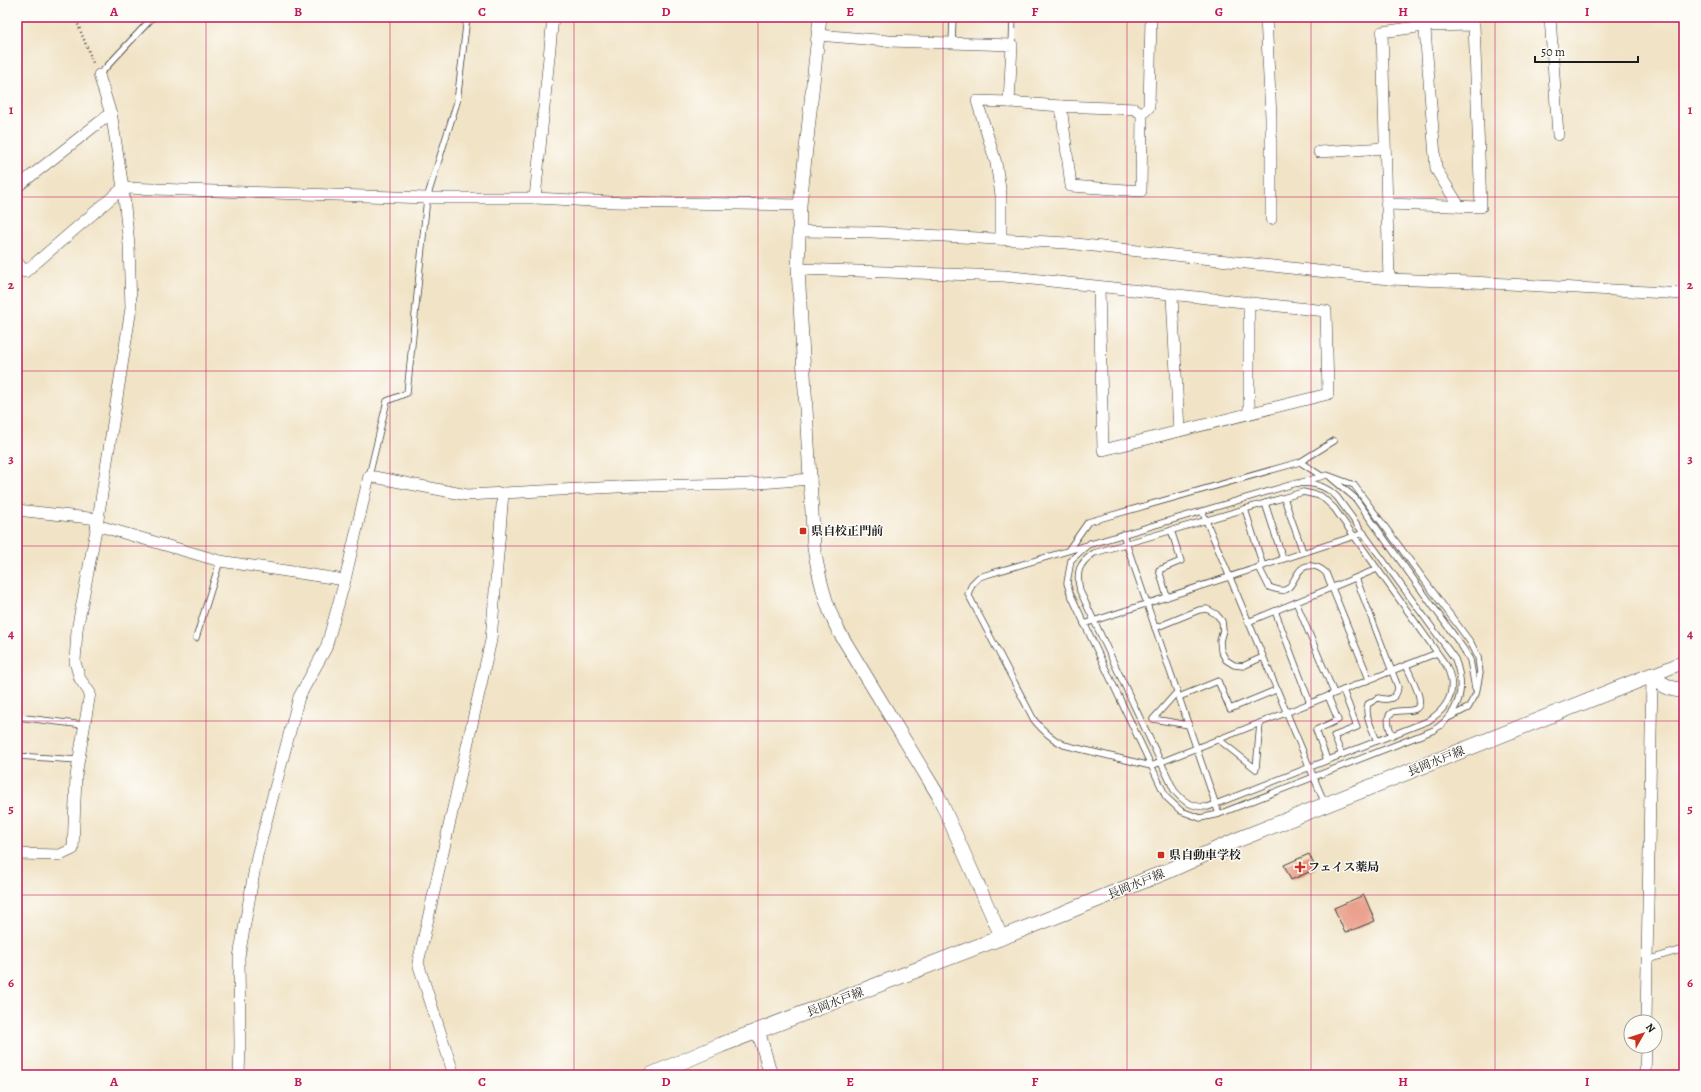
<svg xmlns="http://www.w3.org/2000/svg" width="1701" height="1092" font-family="Alegreya,'Noto Serif JP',serif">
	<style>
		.building { fill: #e99984 }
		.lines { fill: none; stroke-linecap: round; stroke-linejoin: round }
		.service-casing { stroke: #3c3a36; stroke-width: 7 }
		.minor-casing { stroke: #3c3a36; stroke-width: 12 }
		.tertiary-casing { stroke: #3c3a36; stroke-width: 14 }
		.secondary-casing { stroke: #3c3a36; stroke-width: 16 }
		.path { stroke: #3c3a36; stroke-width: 2.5; stroke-dasharray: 1 3; stroke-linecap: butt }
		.service { stroke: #fff; stroke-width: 5.5 }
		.minor { stroke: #fff; stroke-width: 11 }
		.tertiary { stroke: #fff; stroke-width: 13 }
		.secondary { stroke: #fff; stroke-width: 15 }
		.grid { fill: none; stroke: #c2185b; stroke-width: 1; stroke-opacity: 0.55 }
		.poi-dot { fill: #c8321e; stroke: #fdfcf7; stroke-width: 1.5 }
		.labels { text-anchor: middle; stroke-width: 3; stroke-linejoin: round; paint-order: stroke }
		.poi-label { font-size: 12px; font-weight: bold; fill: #1c1c1c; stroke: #fdfcf7; text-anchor: start }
		.street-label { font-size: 12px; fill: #1c1c1c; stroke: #fdfcf7 }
		.neatline { fill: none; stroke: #c2185b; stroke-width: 1.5 }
		.grid-label { font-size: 13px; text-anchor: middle; font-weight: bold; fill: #c2185b }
	</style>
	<rect width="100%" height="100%" fill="#fdfcf7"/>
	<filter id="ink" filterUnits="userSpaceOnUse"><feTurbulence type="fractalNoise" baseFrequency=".025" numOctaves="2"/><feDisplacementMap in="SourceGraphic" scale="8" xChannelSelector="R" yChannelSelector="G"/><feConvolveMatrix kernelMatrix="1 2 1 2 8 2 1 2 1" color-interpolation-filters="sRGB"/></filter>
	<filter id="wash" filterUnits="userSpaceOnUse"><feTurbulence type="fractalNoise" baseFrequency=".012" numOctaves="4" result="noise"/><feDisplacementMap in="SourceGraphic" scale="16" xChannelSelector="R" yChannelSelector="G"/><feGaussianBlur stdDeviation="0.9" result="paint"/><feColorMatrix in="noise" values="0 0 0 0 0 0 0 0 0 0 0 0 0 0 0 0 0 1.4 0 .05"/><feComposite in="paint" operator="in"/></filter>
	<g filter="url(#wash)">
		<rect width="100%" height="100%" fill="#f1e3c6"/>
		<g id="blocks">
			<g class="building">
				<path d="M1309 854 1316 869 1291 880 1284 865Z"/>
				<path d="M1364 895 1375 921 1345 933 1334 908Z"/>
			</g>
		</g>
	</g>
	<g filter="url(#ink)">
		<use href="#blocks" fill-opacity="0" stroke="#3c3a36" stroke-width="1"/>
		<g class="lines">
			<g class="service-casing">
				<g id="service">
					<path d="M952 43 953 17"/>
					<path d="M1012 45 1013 17"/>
					<path d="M99 75 153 17"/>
					<path d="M1300 462 1334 441"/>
					<path d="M369 476 387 401 407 393 427 198 457 102 467 17"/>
					<path d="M1330 477 1355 498 1463 648 1470 660 1475 688"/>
					<path d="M1302 482 1327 475 1354 485 1471 643 1478 657 1480 673 1476 694 1468 708 1450 717"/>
					<path d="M1303 492 1321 496 1334 508 1446 665C1458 689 1450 707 1428 721L1208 807C1192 807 1183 802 1174 790L1080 591C1076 572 1078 564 1094 553Z"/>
					<path d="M1284 498 1303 552"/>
					<path d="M1265 503 1283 559"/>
					<path d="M1245 509 1263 566"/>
					<path d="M1202 511 1325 804"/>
					<path d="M1123 534 1219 814"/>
					<path d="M1090 543 1071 560 1067 583 1070 593 1166 797 1181 811 1200 818 1219 814 1434 730C1461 712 1466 688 1455 659L1337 497C1325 485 1314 483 1297 483L979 577 972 584 968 594 1034 720C1043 731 1051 739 1064 745L1151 766 1437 653"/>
					<path d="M1069 549 1088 522 1300 462 1320 475"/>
					<path d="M1259 567 1269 587C1290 595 1288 588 1298 573 1305 562 1318 565 1326 573L1369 679"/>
					<path d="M1356 578 1398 687C1397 699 1389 701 1378 698L1368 704C1364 716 1373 730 1377 741"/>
					<path d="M1167 597 1159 570 1181 561 1171 530"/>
					<path d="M1296 602 1334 693"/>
					<path d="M1275 611 1310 703"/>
					<path d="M1248 622 1377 569"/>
					<path d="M1084 624 1364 533"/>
					<path d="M1155 628 1199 610 1207 609 1216 614 1222 621 1223 630 1220 641 1221 651 1226 660 1234 665 1243 666 1263 657"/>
					<path d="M196 638 220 561"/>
					<path d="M1177 692 1153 719 1189 725"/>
					<path d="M1179 697 1218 681 1230 709 1276 690"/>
					<path d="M17 717 84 725"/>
					<path d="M1392 735C1374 691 1425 727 1419 697 1417 687 1410 675 1406 665"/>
					<path d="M1218 739 1256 769 1260 723"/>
					<path d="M1342 755 1334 736 1357 727 1343 690"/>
					<path d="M17 756 78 760"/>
					<path d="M1327 760 1316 730 1338 720 1328 696"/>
					<path d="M1647 960 1684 949"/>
				</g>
			</g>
			<g class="minor-casing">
				<g id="minor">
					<path d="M1266 17 1271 117V219"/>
					<path d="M1424 17 1436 169 1459 206"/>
					<path d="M1550 17 1558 135"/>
					<path d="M818 35 889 41 1012 45 1009 102 977 101 996 163 1001 195V239"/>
					<path d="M1009 102 1061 106"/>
					<path d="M1142 114 1135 109 1061 106 1071 186 1141 191 1142 114 1149 107 1151 17"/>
					<path d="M1319 152 1385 148"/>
					<path d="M17 187 111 113"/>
					<path d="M535 198 553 17"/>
					<path d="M1386 204 1481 207 1474 25 1424 26 1382 32 1389 279"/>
					<path d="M800 231 872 232 1067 243 1389 279 1472 282 1684 294"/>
					<path d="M17 262 25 272 123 188 427 198H535L612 202 800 205"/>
					<path d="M798 269 1004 276 1326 311 1328 394 1103 450 1099 287"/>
					<path d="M1172 296 1179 431"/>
					<path d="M1249 303V413"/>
					<path d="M17 510 98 519"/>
					<path d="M96 525 220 561 345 580"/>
					<path d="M17 854 60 855 73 849 76 776 90 693 80 679 75 662 77 630 98 519 131 308 129 245 123 188 112 118 99 75"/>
					<path d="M1646 1022 1652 675"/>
					<path d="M239 1075 240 1046 239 957 257 856 299 697 326 648 345 580 369 476 467 495 636 486 747 484 811 479"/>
					<path d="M454 1075 418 963 491 640 503 493"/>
					<path d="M1645 1075 1646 1046"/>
				</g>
			</g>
			<g class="tertiary-casing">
				<g id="tertiary">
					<path d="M820 17 800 205 798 269 814 548C819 577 825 604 838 630L938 795 1002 938"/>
					<path d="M1652 675 1684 662"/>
					<path d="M758 1030 771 1075"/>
				</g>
			</g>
			<g class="secondary-casing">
				<path id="secondary" d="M651 1075 721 1045 1039 923 1168 871 1237 840 1652 675C1662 685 1670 690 1684 690"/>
			</g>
			<path class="path" d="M75 17 94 65"/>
			<use href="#service" class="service"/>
			<use href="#minor" class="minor"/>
			<use href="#tertiary" class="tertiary"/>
			<use href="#secondary" class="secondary"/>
		</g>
	</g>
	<path class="grid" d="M206 17V1075M390 17V1075M574 17V1075M758 17V1075M943 17V1075M1127 17V1075M1311 17V1075M1495 17V1075M17 197H1684M17 371H1684M17 546H1684M17 721H1684M17 895H1684"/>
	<g class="poi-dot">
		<rect x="799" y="527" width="8" height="8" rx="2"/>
		<rect x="1157" y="851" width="8" height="8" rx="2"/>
		<path d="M1298 861h4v4h4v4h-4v4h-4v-4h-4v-4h4z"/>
	</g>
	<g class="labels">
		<g class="poi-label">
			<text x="811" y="535">県自校正門前</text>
			<text x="1169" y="859">県自動車学校</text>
			<text x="1308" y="871">フェイス薬局</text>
		</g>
		<g class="street-label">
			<text transform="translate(1436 761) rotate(-22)" y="4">長岡水戸線</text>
			<text transform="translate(1136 884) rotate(-22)" y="4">長岡水戸線</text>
			<text transform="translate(835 1002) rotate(-21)" y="4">長岡水戸線</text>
		</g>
	</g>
	<rect width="1701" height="1092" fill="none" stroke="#fdfcf7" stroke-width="44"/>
	<g transform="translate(1643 1034) rotate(51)"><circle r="19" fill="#fdfcf7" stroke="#a3a29f"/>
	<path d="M0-3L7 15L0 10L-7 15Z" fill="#c8321e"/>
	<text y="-6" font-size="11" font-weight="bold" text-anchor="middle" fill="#1c1c1c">N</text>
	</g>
	<path d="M1535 56v6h103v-6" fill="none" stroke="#1c1c1c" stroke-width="2"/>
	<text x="1541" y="56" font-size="12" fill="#1c1c1c" stroke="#fdfcf7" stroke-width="3" paint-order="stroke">50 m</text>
	<rect x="22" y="22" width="1657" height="1048" class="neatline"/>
	<g class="grid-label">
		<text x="114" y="16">A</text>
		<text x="298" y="16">B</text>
		<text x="482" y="16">C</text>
		<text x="666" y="16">D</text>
		<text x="850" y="16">E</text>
		<text x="1035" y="16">F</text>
		<text x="1219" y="16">G</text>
		<text x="1403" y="16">H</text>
		<text x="1587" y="16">I</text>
		<text x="11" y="114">1</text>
		<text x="1690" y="114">1</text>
		<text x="11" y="289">2</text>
		<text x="1690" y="289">2</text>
		<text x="11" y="463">3</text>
		<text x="1690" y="463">3</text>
		<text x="11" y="638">4</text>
		<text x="1690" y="638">4</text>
		<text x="11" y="813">5</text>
		<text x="1690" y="813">5</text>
		<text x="11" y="987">6</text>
		<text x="1690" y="987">6</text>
		<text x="114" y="1086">A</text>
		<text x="298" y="1086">B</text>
		<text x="482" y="1086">C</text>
		<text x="666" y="1086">D</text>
		<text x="850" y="1086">E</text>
		<text x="1035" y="1086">F</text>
		<text x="1219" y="1086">G</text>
		<text x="1403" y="1086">H</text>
		<text x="1587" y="1086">I</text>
	</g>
</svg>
